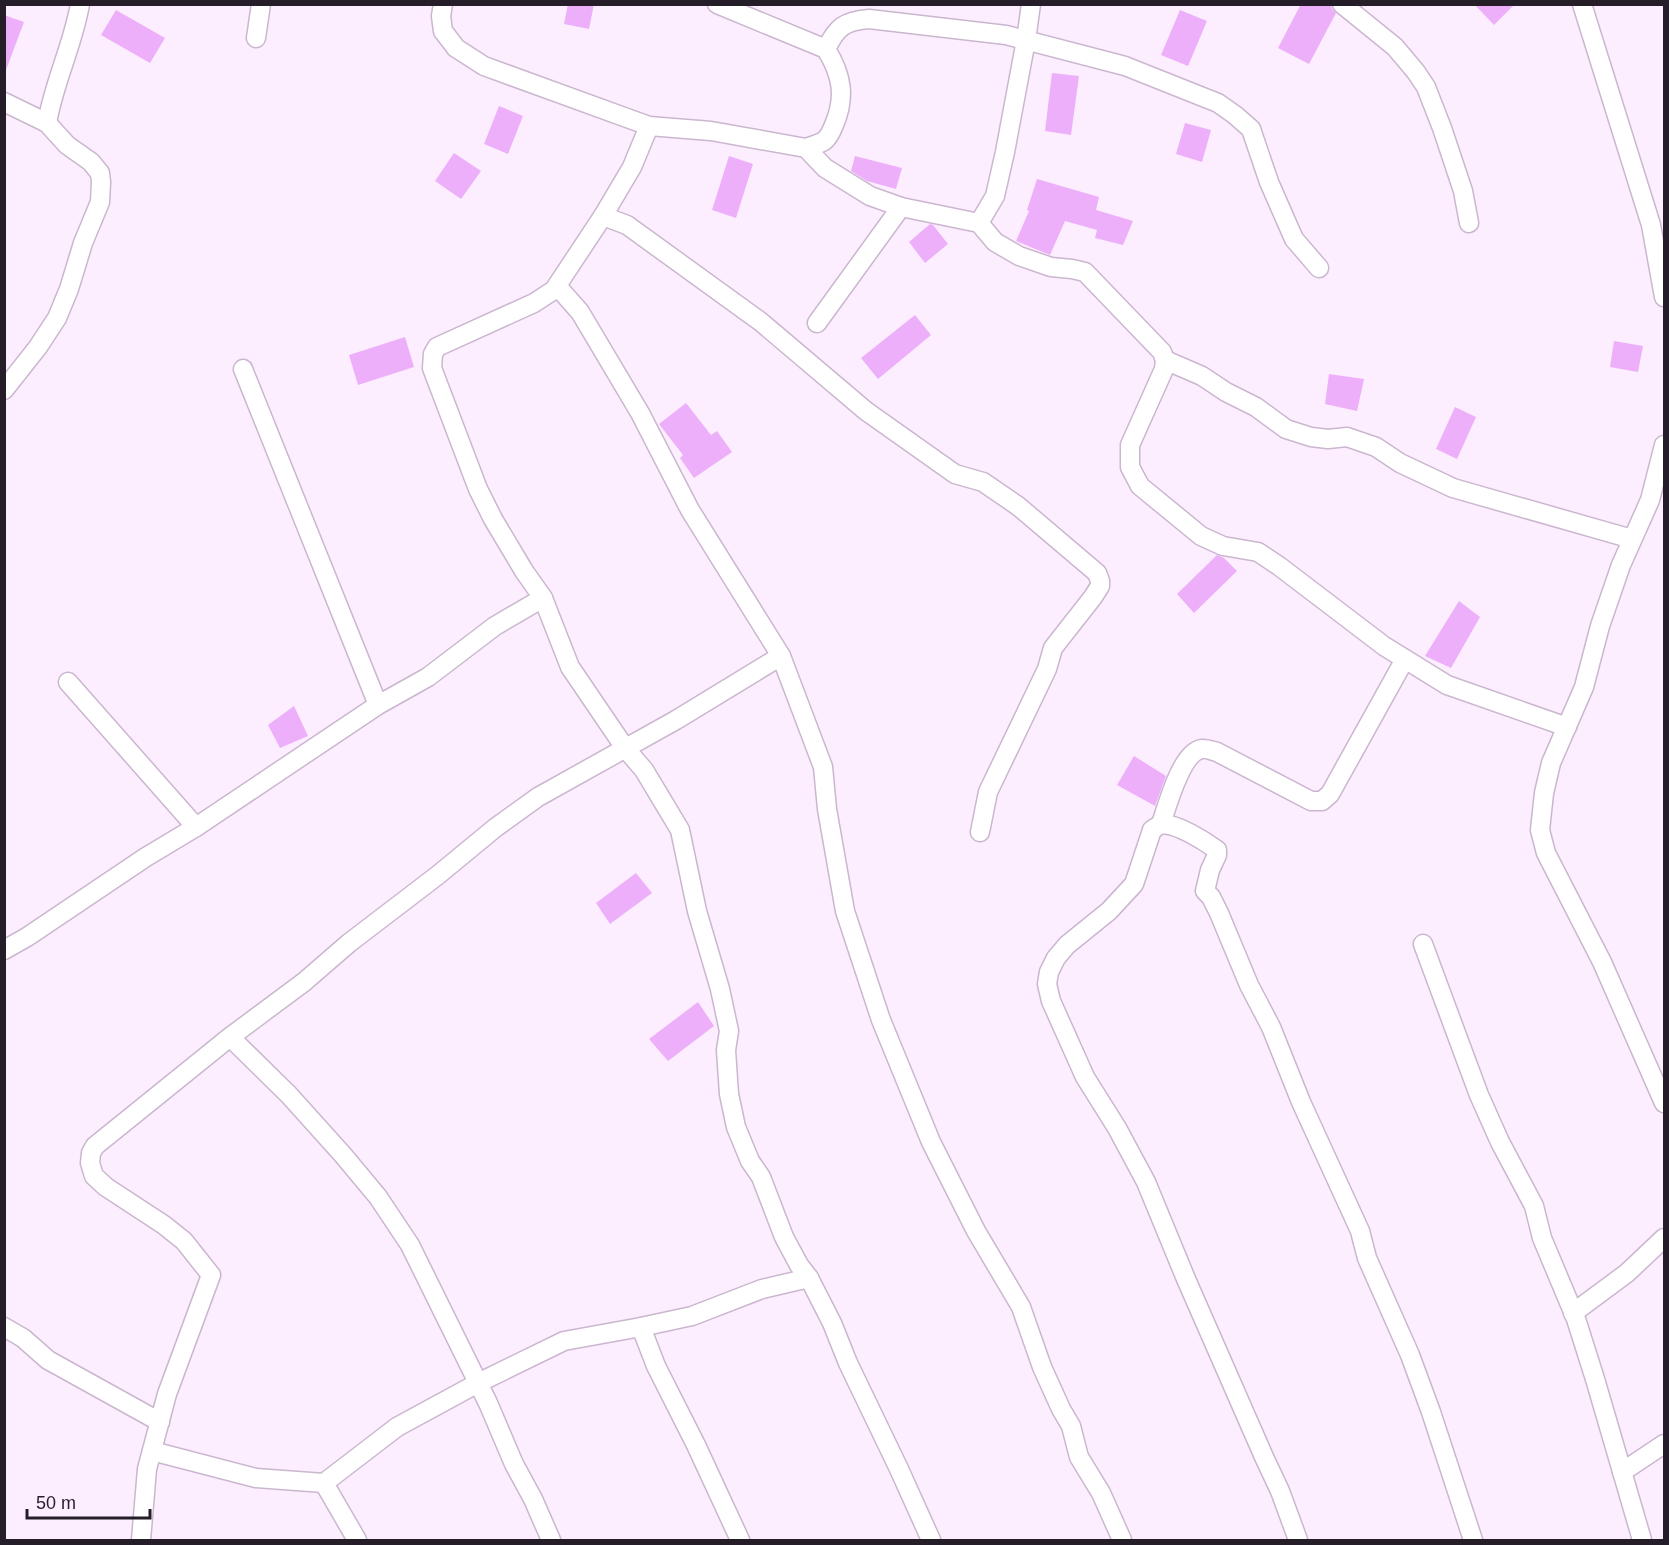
<svg xmlns="http://www.w3.org/2000/svg" width="1669" height="1545" font-family="Helvetica,sans-serif">
	<style>
		.building { fill: #eeaffa }
		.lines { fill: none; stroke-linecap: round; stroke-linejoin: round }
		.minor-casing { stroke: #cbb6cf; stroke-width: 21 }
		.minor { stroke: #fff; stroke-width: 18 }
	</style>
	<rect width="100%" height="100%" fill="#fceefe"/>
	<g class="building">
		<path d="M568 4H594L589 29 564 24Z"/>
		<path d="M1301 4H1331L1332 9 1336 13 1309 64 1278 48Z"/>
		<path d="M1474 4H1515L1494 25Z"/>
		<path d="M116 10 165 38 150 63 101 35Z"/>
		<path d="M1180 10 1207 21 1188 66 1161 55Z"/>
		<path d="M4 15 24 22 6 70 4 69Z"/>
		<path d="M1052 73 1079 76 1071 135 1045 131Z"/>
		<path d="M499 106 523 116 508 154 484 144Z"/>
		<path d="M1185 123 1211 130 1202 162 1176 154Z"/>
		<path d="M454 153 481 171 461 199 435 181Z"/>
		<path d="M729 156 753 164 736 218 712 210Z"/>
		<path d="M855 156 902 168 896 189 867 181 851 171Z"/>
		<path d="M1037 179 1099 197 1096 210 1133 221 1123 245 1095 238 1097 230 1065 221 1050 255 1016 241 1029 211 1027 210Z"/>
		<path d="M930 224 933 225 948 244 925 263 909 242Z"/>
		<path d="M915 315 931 335 878 379 861 358Z"/>
		<path d="M405 337 414 367 358 385 349 355Z"/>
		<path d="M1614 341 1643 346 1638 372 1610 367Z"/>
		<path d="M1329 374 1364 379 1357 411 1325 404Z"/>
		<path d="M686 403 711 435 717 431 732 452 694 478 680 458 683 455 659 424Z"/>
		<path d="M1455 407 1476 417 1457 459 1436 449Z"/>
		<path d="M1217 555 1224 558 1237 571 1194 613 1177 594Z"/>
		<path d="M1459 601 1480 617 1451 668 1425 656Z"/>
		<path d="M294 706 308 736 280 748 268 725Z"/>
		<path d="M1134 756 1166 776 1155 806 1117 785Z"/>
		<path d="M636 873 652 893 610 924 596 903Z"/>
		<path d="M698 1002 714 1026 668 1061 649 1039Z"/>
	</g>
	<g class="lines">
		<g class="minor-casing">
			<g id="minor">
				<path d="M443 4 441 16 443 31 456 48 484 66 649 126 711 131 806 148 825 168 870 196 901 207 979 223 995 242 1019 256 1051 267 1072 269 1085 272 1162 352 1165 360 1164 369 1130 445V467L1140 486 1201 536 1223 546 1258 552 1279 566 1384 646 1447 685 1567 727"/>
				<path d="M717 4 826 49C842 75 846 97 834 125 832 130 828 138 824 141 819 144 811 146 806 148"/>
				<path d="M1342 4 1395 47 1416 72 1426 87 1442 128 1463 191 1469 223"/>
				<path d="M1582 4 1651 225 1664 297"/>
				<path d="M256 38 261 4"/>
				<path d="M826 49C837 27 844 21 869 19L1006 35 1125 66 1218 103 1235 115 1251 129 1269 182 1294 239 1319 268"/>
				<path d="M4 102 47 123 67 145 91 162 100 173 101 182 100 202 83 243 69 289 57 318 38 347 4 390"/>
				<path d="M47 123C54 82 73 45 80 4"/>
				<path d="M649 126 632 167 603 216 554 290 534 303 437 347 433 354 432 368 478 489 493 519 524 571 543 598 570 667 625 748 644 770 680 830 697 911 720 989 729 1031 726 1050 729 1094 736 1127 750 1161 761 1177 784 1237 799 1265 809 1278 832 1323 848 1363 899 1469 931 1540"/>
				<path d="M603 216 627 225 761 322 866 411 955 474 983 482 1018 506 1097 573 1100 581V586L1093 597 1053 648 1047 669 988 792 980 832"/>
				<path d="M979 223 995 196 1005 152 1026 40 1031 4"/>
				<path d="M557 286 580 312 640 413 690 510 781 656 823 767 827 809 845 911 881 1020 931 1142 976 1231 1021 1307 1042 1367 1061 1409 1071 1426 1079 1457 1101 1493 1122 1540"/>
				<path d="M817 323 901 207"/>
				<path d="M1165 360 1202 376 1226 392 1256 407 1286 429 1311 437 1328 439 1347 437 1376 447 1400 463 1453 488 1632 539"/>
				<path d="M243 369 378 705"/>
				<path d="M1664 445 1650 500 1621 565 1600 626 1584 687 1551 763 1544 793 1540 830 1546 853 1602 962 1664 1103"/>
				<path d="M68 682 196 827"/>
				<path d="M1161 824C1167 807 1181 752 1202 749 1206 748 1213 751 1217 752L1311 801H1322L1330 794 1405 659"/>
				<path d="M1423 944 1479 1095 1500 1142 1534 1206 1542 1238 1576 1319 1595 1379 1642 1540"/>
				<path d="M4 950 27 937 146 857 196 827 378 705 428 677 495 626 543 598"/>
				<path d="M230 1037 289 1095 343 1155 378 1197 410 1245 488 1403 514 1464 533 1499 551 1540"/>
				<path d="M1573 1313 1627 1273 1664 1238"/>
				<path d="M4 1327 23 1338 48 1360 160 1422"/>
				<path d="M152 1451 256 1478 324 1483 397 1427 478 1383 564 1341 641 1327"/>
				<path d="M1622 1472 1664 1444"/>
				<path d="M324 1483 357 1540"/>
				<path d="M141 1540 147 1469 167 1394 211 1275 184 1241 164 1225 106 1187 94 1176 90 1163 91 1153 95 1146 230 1037 304 982 349 943 438 875 495 828 538 797 676 720 781 656"/>
				<path d="M740 1540 696 1445 656 1366 641 1327 692 1316 762 1289 809 1278"/>
				<path d="M1298 1540 1280 1491 1264 1457 1186 1279 1146 1182 1117 1128 1085 1077 1051 1001 1047 984 1049 972 1056 958 1067 945 1109 911 1134 884 1152 830C1155 828 1157 826 1160 825 1174 821 1206 842 1217 850V855L1210 870 1205 891 1211 897 1219 913 1249 985 1271 1027 1301 1102 1360 1231 1367 1258 1410 1355 1431 1412 1473 1540"/>
			</g>
		</g>
		<use href="#minor" class="minor"/>
	</g>
	<rect width="1669" height="1545" fill="none" stroke="#251d27" stroke-width="12"/>
	<path d="M27 1509v9h123v-9" fill="none" stroke="#251d27" stroke-width="3"/>
	<text x="36" y="1509" font-size="18" fill="#251d27" stroke="#fceefe" stroke-width="4.5" paint-order="stroke">50 m</text>
</svg>
